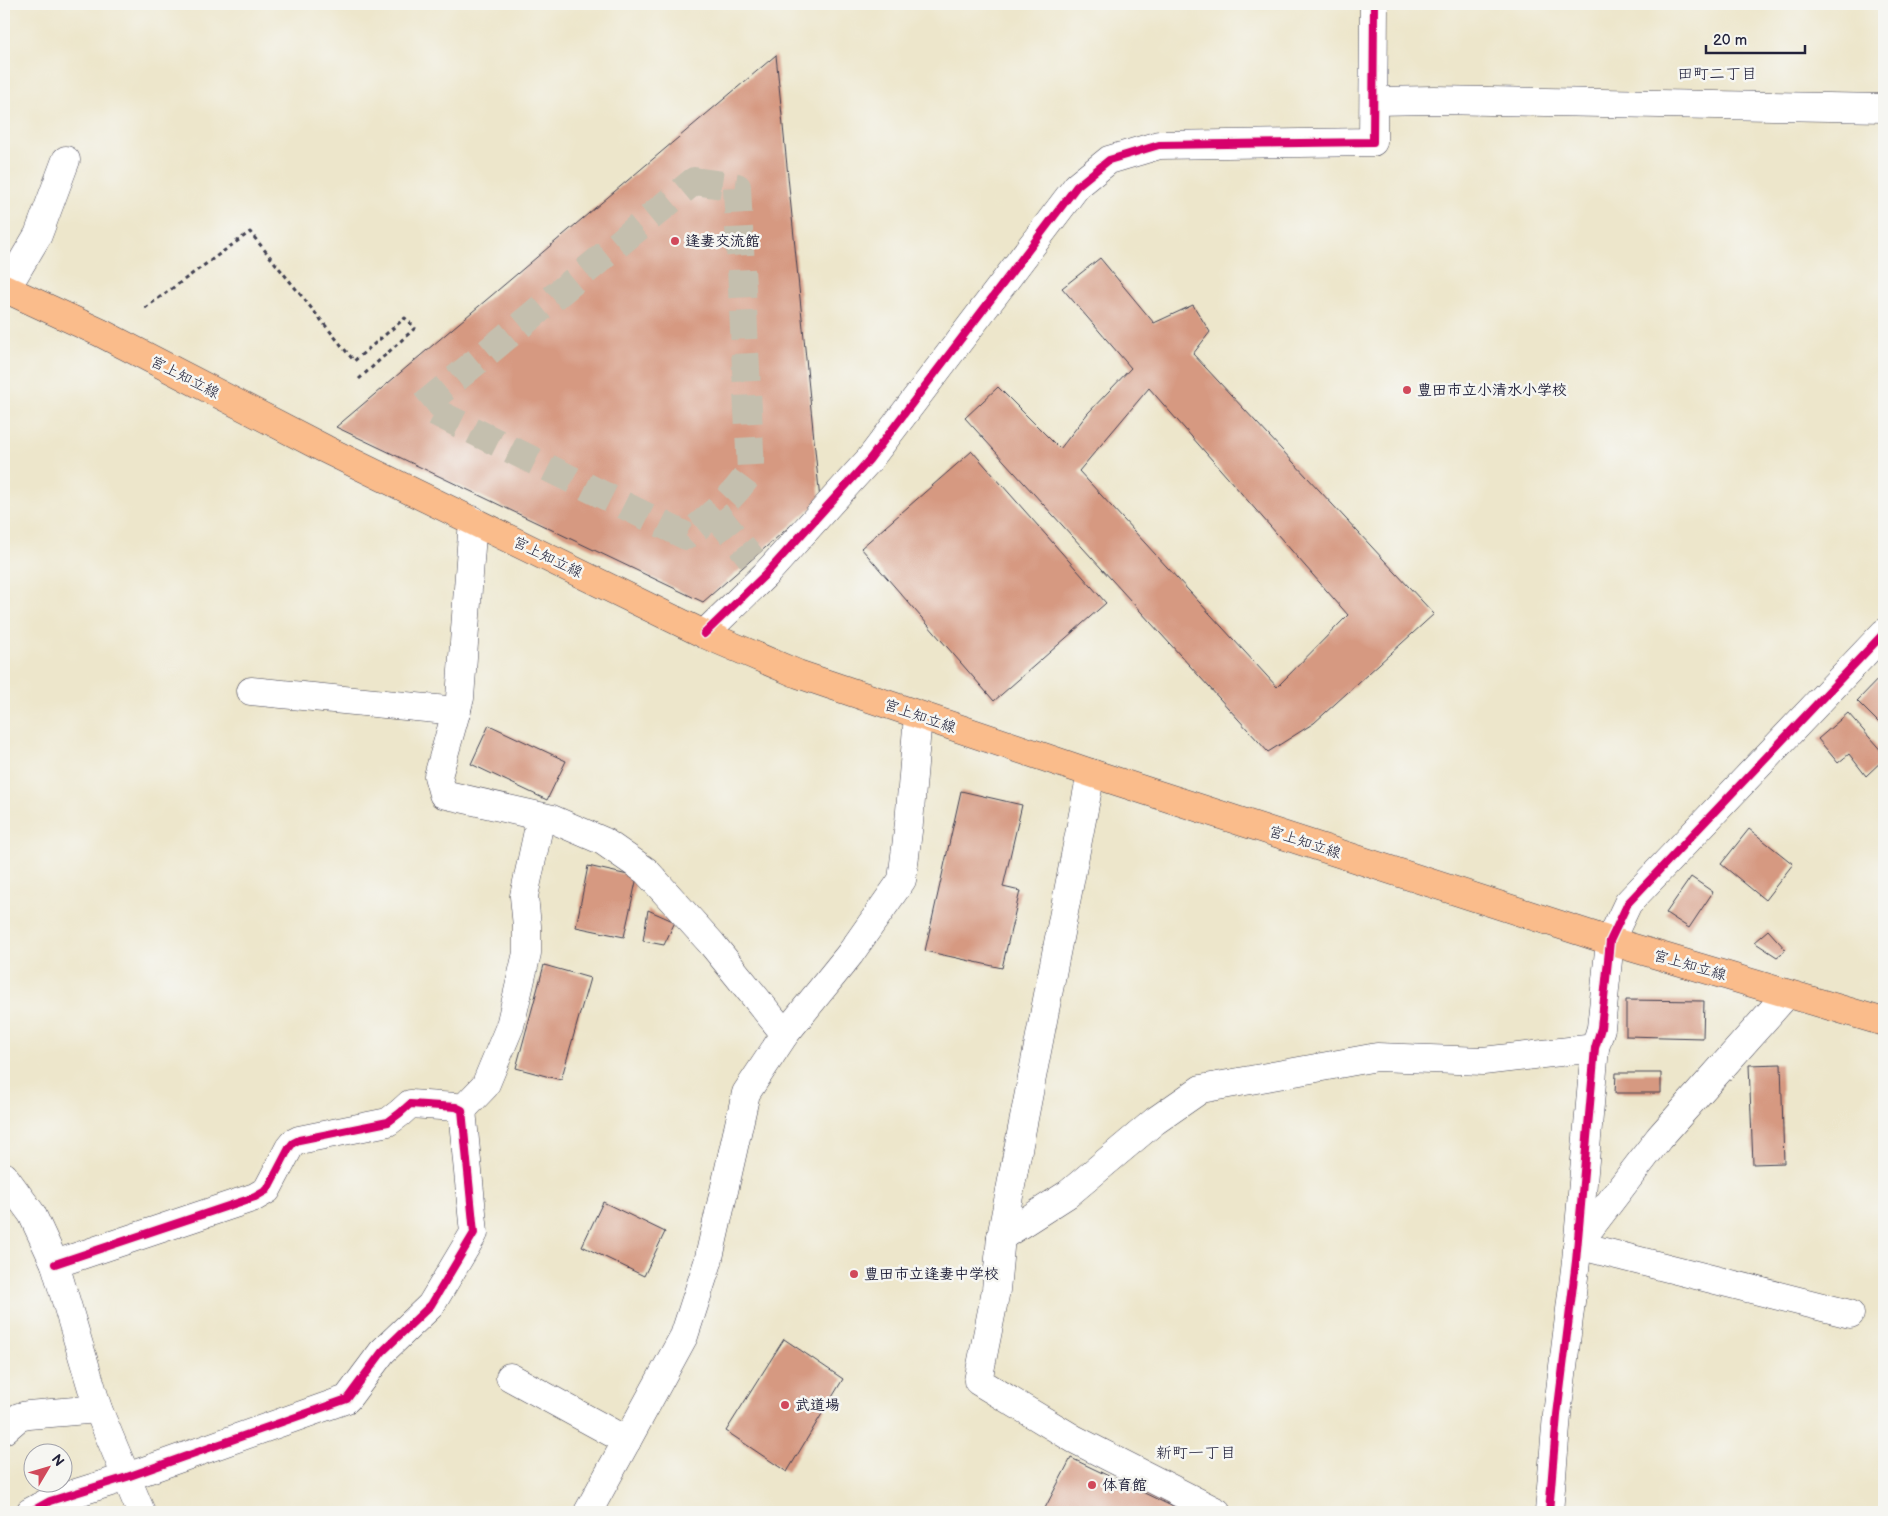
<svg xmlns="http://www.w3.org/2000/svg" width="1888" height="1516" font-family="'Balsamiq Sans','Klee One',sans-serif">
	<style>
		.building { fill: #d69981; fill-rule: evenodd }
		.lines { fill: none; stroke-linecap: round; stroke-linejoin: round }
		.minor-tunnel { stroke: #c4bfae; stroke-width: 28; stroke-dasharray: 28 14; stroke-linecap: butt }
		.minor-casing { stroke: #403f51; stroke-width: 29 }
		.major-casing { stroke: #403f51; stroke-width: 29 }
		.path { stroke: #403f51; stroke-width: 3; stroke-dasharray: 4 4; stroke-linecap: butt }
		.minor { stroke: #fff; stroke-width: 28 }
		.major { stroke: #fabc8b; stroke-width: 28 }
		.cycleway-casing { stroke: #f6f6f2; stroke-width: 11 }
		.cycleway { stroke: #d6006c; stroke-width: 8 }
		.poi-dot { fill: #d1495b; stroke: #f6f6f2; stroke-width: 2 }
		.labels { text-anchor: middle; stroke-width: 5; stroke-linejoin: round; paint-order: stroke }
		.poi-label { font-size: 15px; font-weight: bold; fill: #22223b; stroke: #f6f6f2; text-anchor: start }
		.street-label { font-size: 15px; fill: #22223b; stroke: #f6f6f2 }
		.neighbourhood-label { font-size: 16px; fill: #22223b; stroke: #f6f6f2 }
	</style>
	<rect width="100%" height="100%" fill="#f6f6f2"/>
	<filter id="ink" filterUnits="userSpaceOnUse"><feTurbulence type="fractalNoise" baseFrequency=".02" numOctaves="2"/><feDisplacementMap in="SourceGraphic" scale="10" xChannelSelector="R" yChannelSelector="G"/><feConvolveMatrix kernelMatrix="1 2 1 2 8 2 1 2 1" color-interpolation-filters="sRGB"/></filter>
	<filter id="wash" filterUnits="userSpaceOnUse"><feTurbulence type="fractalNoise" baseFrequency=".0096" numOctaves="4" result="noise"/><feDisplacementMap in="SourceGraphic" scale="20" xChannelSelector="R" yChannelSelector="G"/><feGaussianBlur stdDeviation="1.12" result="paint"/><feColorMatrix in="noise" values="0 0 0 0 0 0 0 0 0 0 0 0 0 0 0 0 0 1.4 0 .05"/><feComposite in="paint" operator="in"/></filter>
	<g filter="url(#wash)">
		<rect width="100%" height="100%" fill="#ede6cb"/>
		<g id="blocks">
			<g class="building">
				<path d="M776 55 820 500 703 602 336 427Z"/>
				<path d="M1100 258 1154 323 1193 305 1210 332 1193 354 1434 614 1314 723 1268 752 965 418 998 387 1060 449 1088 413 1131 368 1062 288ZM1149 388 1348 615 1277 687 1079 471Z"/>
				<path d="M972 451 1106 603 994 701 861 548Z"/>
				<path d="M1884 673V728L1857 701Z"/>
				<path d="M1848 713 1884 754V759L1866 776 1849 754 1838 763 1818 739Z"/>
				<path d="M489 725 566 761 547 800 471 764Z"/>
				<path d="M961 791 1022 805 1003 887 1020 891 1002 968 925 951Z"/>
				<path d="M1749 829 1793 864 1765 900 1721 864Z"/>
				<path d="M588 866 637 877 624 937 576 927Z"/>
				<path d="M1691 877 1713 892 1689 928 1666 913Z"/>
				<path d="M648 910 675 922 664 945 643 941Z"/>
				<path d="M1768 930 1786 950 1777 957 1754 942Z"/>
				<path d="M544 965 590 978 561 1080 516 1068Z"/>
				<path d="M1626 1000 1704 1001 1703 1038 1626 1036Z"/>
				<path d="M1781 1064 1784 1163 1753 1164 1749 1065Z"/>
				<path d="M1616 1073H1661V1093H1615Z"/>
				<path d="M603 1202 665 1232 644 1276 582 1246Z"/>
				<path d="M784 1339 843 1379 787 1472 726 1431Z"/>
				<path d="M1071 1458 1184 1512H1043Z"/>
			</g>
		</g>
	</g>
	<g filter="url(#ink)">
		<use href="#blocks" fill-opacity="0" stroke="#403f51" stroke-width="1"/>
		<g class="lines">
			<g class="minor-tunnel">
				<path d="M694 181 737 187 751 471C733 497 711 517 686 536L423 406Z"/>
				<path d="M715 513 752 559"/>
			</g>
			<g class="minor-casing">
				<g id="minor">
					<path d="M1374 101 1434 100 1884 108"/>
					<path d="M6 289 38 235 66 160"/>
					<path d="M473 520 460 698 438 776 443 794 552 819 603 841 646 871 712 944 785 1034"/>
					<path d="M704 634 765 575 869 460 1077 186 1109 160 1159 145 1373 142 1374 4"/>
					<path d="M251 691 457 711"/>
					<path d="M1091 773 1001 1237 996 1290 978 1381 1074 1439 1217 1512"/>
					<path d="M1787 994 1659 1138 1577 1245 1850 1314"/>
					<path d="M462 1110 485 1086 510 1026 527 953V926L524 896 541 817"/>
					<path d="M4 1176 32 1214 55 1264 98 1409 141 1512"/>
					<path d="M1001 1237 1068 1194 1155 1121 1201 1089 1377 1057 1483 1061 1595 1048"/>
					<path d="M510 1377 627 1441"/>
					<path d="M4 1430 19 1417 28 1415 98 1409"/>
					<path d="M30 1512 50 1501 127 1477 347 1399 382 1352 431 1305 474 1233 462 1110 456 1107 410 1104 400 1113 388 1122 299 1140 293 1143 289 1148 267 1190 255 1197 55 1264"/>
					<path d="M588 1512 684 1336 708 1262 746 1093 785 1034 850 954 902 880 909 823 918 716"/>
					<path d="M1549 1512 1557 1415 1576 1261 1595 1048 1601 1028 1610 941 1628 903 1884 633"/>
				</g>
			</g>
			<g class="major-casing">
				<path id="major" d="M4 288 101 333 325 449 704 634 798 674 1091 773 1610 941 1884 1022"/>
			</g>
			<path class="path" d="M145 308 250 232 354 361 405 318 415 328 359 379"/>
			<use href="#minor" class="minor"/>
			<use href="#major" class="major"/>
			<g class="cycleway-casing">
				<g id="cycleway">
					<path d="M704 634 765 575 869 460 1077 186 1109 160 1159 145 1373 142 1374 4"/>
					<path d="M30 1512 50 1501 127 1477 347 1399 382 1352 431 1305 474 1233 462 1110 456 1107 410 1104 400 1113 388 1122 299 1140 293 1143 289 1148 267 1190 255 1197 55 1264"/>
					<path d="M1549 1512 1557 1415 1576 1261 1595 1048 1601 1028 1610 941 1628 903 1884 633"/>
				</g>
			</g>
			<use href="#cycleway" class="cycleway"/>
		</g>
	</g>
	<g class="poi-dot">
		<circle cx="675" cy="241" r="5"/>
		<circle cx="1407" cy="390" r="5"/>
		<circle cx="854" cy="1274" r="5"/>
		<circle cx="785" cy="1405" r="5"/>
		<circle cx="1092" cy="1485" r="5"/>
	</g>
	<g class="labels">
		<g class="poi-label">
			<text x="685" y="246">逢妻交流館</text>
			<text x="1417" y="395">豊田市立小清水小学校</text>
			<text x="864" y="1279">豊田市立逢妻中学校</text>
			<text x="795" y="1410">武道場</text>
			<text x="1102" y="1490">体育館</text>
		</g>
		<g class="street-label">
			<text transform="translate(185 377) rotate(27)" y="5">宮上知立線</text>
			<text transform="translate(548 557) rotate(26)" y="5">宮上知立線</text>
			<text transform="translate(920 716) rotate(19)" y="5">宮上知立線</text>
			<text transform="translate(1305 842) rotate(18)" y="5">宮上知立線</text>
			<text transform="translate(1690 965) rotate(16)" y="5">宮上知立線</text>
		</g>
		<g class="neighbourhood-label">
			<text x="1717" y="79">田町二丁目</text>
			<text x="1196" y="1458">新町一丁目</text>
		</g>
	</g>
	<rect width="1888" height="1516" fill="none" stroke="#f6f6f2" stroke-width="20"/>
	<g transform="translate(48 1468) rotate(52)"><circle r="24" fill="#f6f6f2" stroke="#a1a1a9"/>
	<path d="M0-4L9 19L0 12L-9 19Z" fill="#d1495b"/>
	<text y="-8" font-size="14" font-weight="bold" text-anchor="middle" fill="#22223b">N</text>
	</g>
	<path d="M1706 45v8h99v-8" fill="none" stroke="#22223b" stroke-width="2.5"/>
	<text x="1713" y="45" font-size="15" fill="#22223b" stroke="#f6f6f2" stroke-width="4" paint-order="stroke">20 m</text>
</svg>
